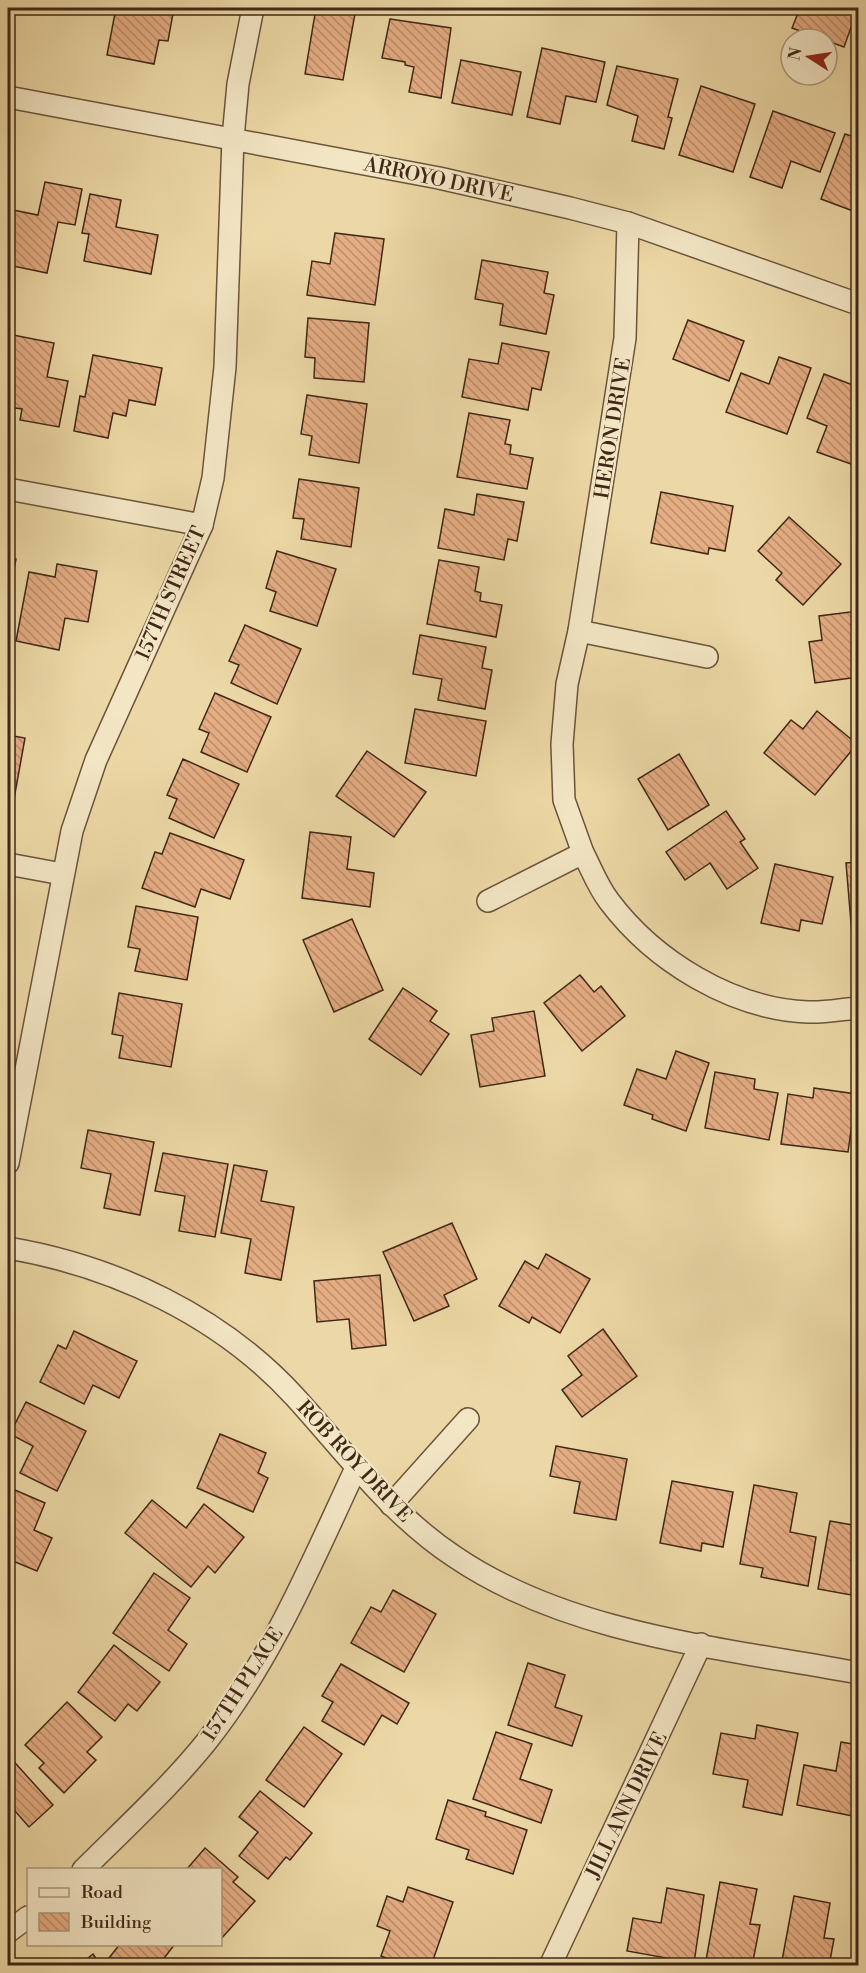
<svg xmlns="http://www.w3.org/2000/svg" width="866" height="1973" font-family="'Libre Bodoni',serif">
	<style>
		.building { fill: url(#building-back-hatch); stroke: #402817; stroke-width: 1.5 }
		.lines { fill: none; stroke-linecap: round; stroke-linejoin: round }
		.street-casing { stroke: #6b543b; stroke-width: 24 }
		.street { stroke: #f3e6c5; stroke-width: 21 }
		.labels { text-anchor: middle; stroke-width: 4.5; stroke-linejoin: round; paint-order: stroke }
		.street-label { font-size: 20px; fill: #402817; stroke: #f3e6c5 }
	</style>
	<defs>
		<pattern id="building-back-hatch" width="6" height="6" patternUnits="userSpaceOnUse" patternTransform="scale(1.5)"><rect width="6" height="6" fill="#e5ad84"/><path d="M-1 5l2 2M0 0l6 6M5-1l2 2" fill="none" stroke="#bb8d6b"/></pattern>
	</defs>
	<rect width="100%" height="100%" fill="#ecd8a6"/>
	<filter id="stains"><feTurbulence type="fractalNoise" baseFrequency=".00333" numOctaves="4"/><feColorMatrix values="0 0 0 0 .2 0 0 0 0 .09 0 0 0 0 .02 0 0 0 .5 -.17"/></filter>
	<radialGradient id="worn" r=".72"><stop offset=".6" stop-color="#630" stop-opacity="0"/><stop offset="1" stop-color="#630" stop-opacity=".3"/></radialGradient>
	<g class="building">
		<path d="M116 8H174L168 41 159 40 154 64 107 55Z"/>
		<path d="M316 8H356L343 80 305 74Z"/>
		<path d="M800 8H858L844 47 792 28Z"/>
		<path d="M390 19 451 28 441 98 409 92 414 67 405 65V62L382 58Z"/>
		<path d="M542 48 605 62 596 102 566 96 560 124 527 117Z"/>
		<path d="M461 60 521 72 512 115 452 103Z"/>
		<path d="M617 66 678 79 668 117 672 118 664 149 632 141 638 116 607 105Z"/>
		<path d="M701 86 755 104 733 172 679 155Z"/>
		<path d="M773 111 835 133 820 172 791 161 782 188 750 177Z"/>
		<path d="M845 134 858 138V197L853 211 821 199Z"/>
		<path d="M45 182 82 189 75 225 58 222 47 273 8 265V209L38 215Z"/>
		<path d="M90 194 121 200 116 227 158 235 151 274 84 261 89 234 82 233Z"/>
		<path d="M335 233 384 239 375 305 307 295 312 261 330 264Z"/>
		<path d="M482 260 548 272 544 293 554 295 546 334 500 325 503 304 475 299Z"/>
		<path d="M308 318 369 323 364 382 314 378 315 358 305 357Z"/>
		<path d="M688 320 744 341 729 381 673 359Z"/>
		<path d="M13 335 54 343 47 377 68 381 59 427 20 420 22 409 8 407V364Z"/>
		<path d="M502 343 549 352 541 390 532 388 528 410 462 397 469 359 498 364Z"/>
		<path d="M93 355 162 368 155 405 129 400 126 416 113 413 108 438 74 431 80 396 85 397Z"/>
		<path d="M779 357 811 368 787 434 726 412 741 373 769 384Z"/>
		<path d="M824 374 858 387 855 397 858 398V452L854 465 817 452 827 426 807 418Z"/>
		<path d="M307 395 367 404 359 463 309 455 312 436 301 434Z"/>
		<path d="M469 413 510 420 505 444 511 445 510 454 533 458 527 489 457 477Z"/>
		<path d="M299 479 359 488 351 547 301 539 304 519 293 518Z"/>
		<path d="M661 492 733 506 725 551 709 548 708 554 651 543Z"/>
		<path d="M477 494 524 502 517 541 508 539 504 560 438 548 445 509 474 515Z"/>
		<path d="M789 517 841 564 803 605 776 580 782 573 758 551Z"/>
		<path d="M277 551 336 569 317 626 270 611 276 592 266 588Z"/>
		<path d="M8 557 16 559 8 602Z"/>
		<path d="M439 560 479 567 475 591 481 593 480 601 502 605 496 637 427 624Z"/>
		<path d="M57 564 97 571 88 622 65 618 59 650 16 641 29 572 55 577Z"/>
		<path d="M858 611V677L815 683 809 642 822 640 819 616Z"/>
		<path d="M245 625 301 649 277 704 231 683 239 665 229 661Z"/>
		<path d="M420 635 486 647 482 668 492 670 485 709 438 700 442 679 413 674Z"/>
		<path d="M215 693 271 717 247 772 201 752 209 733 199 729Z"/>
		<path d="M415 709 486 721 476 776 405 763Z"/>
		<path d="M817 711 857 744 815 795 764 753 791 720 803 729Z"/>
		<path d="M8 735 25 738 14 799 8 798Z"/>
		<path d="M367 751 426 792 394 837 336 796Z"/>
		<path d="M679 754 709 805 668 830 638 779Z"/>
		<path d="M183 759 239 784 214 838 169 818 177 799 167 795Z"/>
		<path d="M726 811 745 839 740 842 758 868 727 889 710 863 685 880 666 852Z"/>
		<path d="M310 832 351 837 347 869 374 873 370 907 302 898Z"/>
		<path d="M170 833 244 860 230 899 201 889 195 907 142 888 155 852 162 854Z"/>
		<path d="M858 862V934L852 935 846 863Z"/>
		<path d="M775 864 833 877 822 924 801 920 799 931 761 923Z"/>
		<path d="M136 906 198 917 187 980 135 971 140 949 128 947Z"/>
		<path d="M352 919 383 990 334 1012 303 940Z"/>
		<path d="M580 975 594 992 601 986 625 1016 582 1051 544 1003Z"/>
		<path d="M403 988 437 1011 430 1021 449 1034 421 1075 369 1039Z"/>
		<path d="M119 993 182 1004 171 1067 119 1058 123 1036 112 1034Z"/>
		<path d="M534 1011 545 1076 480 1087 471 1035 494 1031 492 1018Z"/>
		<path d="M676 1051 709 1063 686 1131 652 1119 653 1115 624 1105 637 1069 666 1079Z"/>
		<path d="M715 1072 755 1079 754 1089 778 1093 769 1140 705 1128Z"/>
		<path d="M814 1088 856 1094 848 1152 781 1144 788 1094 813 1098Z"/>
		<path d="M88 1130 154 1142 140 1215 104 1208 111 1174 81 1168Z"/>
		<path d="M163 1153 228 1164 215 1237 179 1231 185 1196 155 1191Z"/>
		<path d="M234 1165 267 1171 261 1201 294 1207 281 1280 245 1273 251 1239 221 1233Z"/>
		<path d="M452 1223 477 1279 444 1295 449 1306 414 1321 383 1252Z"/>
		<path d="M546 1254 590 1279 560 1333 532 1317 529 1323 499 1306 525 1261 538 1269Z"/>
		<path d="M380 1275 386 1345 352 1349 349 1319 317 1322 314 1281Z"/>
		<path d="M603 1329 637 1376 582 1417 562 1390 582 1375 568 1356Z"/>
		<path d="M74 1331 137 1361 119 1398 93 1385 84 1404 40 1382 58 1345 66 1349Z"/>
		<path d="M26 1402 86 1431 57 1491 20 1473 33 1446 10 1434Z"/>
		<path d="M220 1434 266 1453 258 1473 268 1478 253 1512 197 1488Z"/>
		<path d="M556 1446 627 1459 616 1520 574 1513 580 1482 550 1476Z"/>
		<path d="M672 1481 733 1492 723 1547 702 1543 701 1551 660 1543Z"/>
		<path d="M754 1485 797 1493 790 1532 816 1537 808 1586 761 1577 763 1568 740 1564Z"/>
		<path d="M8 1487 45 1503 34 1530 52 1538 37 1571 8 1559Z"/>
		<path d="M152 1500 186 1528 204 1504 244 1537 215 1573 208 1566 191 1587 125 1533Z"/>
		<path d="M830 1521 858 1526V1566L851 1595 818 1589Z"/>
		<path d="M154 1573 190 1598 168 1630 187 1644 169 1671 113 1633Z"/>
		<path d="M393 1590 436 1614 404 1672 351 1643 371 1607 381 1612Z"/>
		<path d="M114 1645 160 1682 137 1711 128 1704 115 1721 78 1692Z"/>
		<path d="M528 1663 565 1675 555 1707 582 1716 572 1746 508 1725Z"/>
		<path d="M341 1664 409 1703 397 1724 382 1715 364 1745 322 1721 333 1702 322 1696Z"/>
		<path d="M67 1702 102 1737 87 1752 96 1760 64 1793 39 1768 44 1763 25 1745Z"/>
		<path d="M757 1725 798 1733 782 1815 743 1807 748 1780 713 1774 721 1733 755 1739Z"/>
		<path d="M304 1727 342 1754 304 1807 266 1780Z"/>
		<path d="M496 1732 532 1744 520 1779 552 1790 541 1823 473 1799Z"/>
		<path d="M841 1742 858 1745V1817L797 1805 804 1765 836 1771Z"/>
		<path d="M8 1755 53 1805 29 1827 8 1803Z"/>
		<path d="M260 1791 312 1833 290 1860 286 1857 268 1879 239 1856 258 1832 239 1817Z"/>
		<path d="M448 1800 486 1812 485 1816 527 1830 513 1874 466 1859 469 1850 436 1839Z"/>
		<path d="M205 1848 238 1877 233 1882 255 1901 220 1940V1870H186Z"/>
		<path d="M720 1882 757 1889 750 1924 760 1925 752 1966H705Z"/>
		<path d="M408 1887 453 1902 431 1966H407L381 1956 390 1931 377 1926 387 1896 403 1902Z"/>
		<path d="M667 1888 704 1895 694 1963 627 1951 633 1918 661 1923Z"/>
		<path d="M794 1896 830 1903 824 1938 834 1939 829 1966H781Z"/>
		<path d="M120 1944H175L158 1966H118L109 1958Z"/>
		<path d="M93 1954 101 1966H78Z"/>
	</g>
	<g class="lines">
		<g class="street-casing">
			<g id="street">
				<path d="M8 97 439 178 570 208 628 223 858 304"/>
				<path d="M8 489 202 525"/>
				<path d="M579 631 707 657"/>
				<path d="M583 853 564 800 562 744 567 684 579 631 625 338 628 223"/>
				<path d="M8 864 62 874"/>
				<path d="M488 901 583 853C591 868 598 887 609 901 654 961 732 1009 808 1012 825 1013 842 1009 858 1008"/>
				<path d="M8 1163 72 831 96 760 202 525 213 478 225 367 233 138 238 84 253 8"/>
				<path d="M8 1248C115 1266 221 1316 295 1397 346 1453 391 1515 455 1557 570 1635 724 1648 858 1673"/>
				<path d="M391 1505 468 1419"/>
				<path d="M83 1870C125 1828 170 1787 207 1741 272 1659 312 1562 356 1468"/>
				<path d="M8 1932 28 1917"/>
				<path d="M550 1966 701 1644"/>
			</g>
		</g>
		<use href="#street" class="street"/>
	</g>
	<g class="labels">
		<g class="street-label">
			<text transform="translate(439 179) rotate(12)" y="7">ARROYO DRIVE</text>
			<text transform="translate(612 428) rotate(-81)" y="7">HERON DRIVE</text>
			<text transform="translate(170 593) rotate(-66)" y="7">157TH STREET</text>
			<text transform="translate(355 1461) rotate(47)" y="7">ROB ROY DRIVE</text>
			<text transform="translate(242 1684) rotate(-57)" y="7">157TH PLACE</text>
			<text transform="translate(626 1805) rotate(-64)" y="7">JILL ANN DRIVE</text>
		</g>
	</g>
	<rect width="866" height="1973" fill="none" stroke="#ecd8a6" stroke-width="30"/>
	<rect x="9" y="9" width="848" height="1955" fill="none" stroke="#402817" stroke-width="3"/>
	<rect x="15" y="15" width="836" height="1943" fill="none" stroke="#402817" stroke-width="1.5"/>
	<rect x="27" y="1868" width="195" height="78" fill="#f3e6c5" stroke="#ab9a7f" stroke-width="1.5"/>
	<rect x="39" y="1888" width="30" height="9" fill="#f3e6c5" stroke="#ab9a7f" stroke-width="1.5"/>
	<text x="81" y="1898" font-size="18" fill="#402817">Road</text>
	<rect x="39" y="1913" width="30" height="18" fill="url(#building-back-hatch)" stroke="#ab9a7f" stroke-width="1.5"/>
	<text x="81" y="1928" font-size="18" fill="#402817">Building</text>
	<g transform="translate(809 57) rotate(282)"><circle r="28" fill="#f3e6c5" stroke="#ab9a7f" stroke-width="1.5"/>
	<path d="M0-4.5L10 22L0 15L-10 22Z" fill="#8f2418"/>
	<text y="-9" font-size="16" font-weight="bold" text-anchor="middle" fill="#402817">N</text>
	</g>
	<rect width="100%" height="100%" filter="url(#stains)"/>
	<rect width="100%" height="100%" fill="url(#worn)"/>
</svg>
